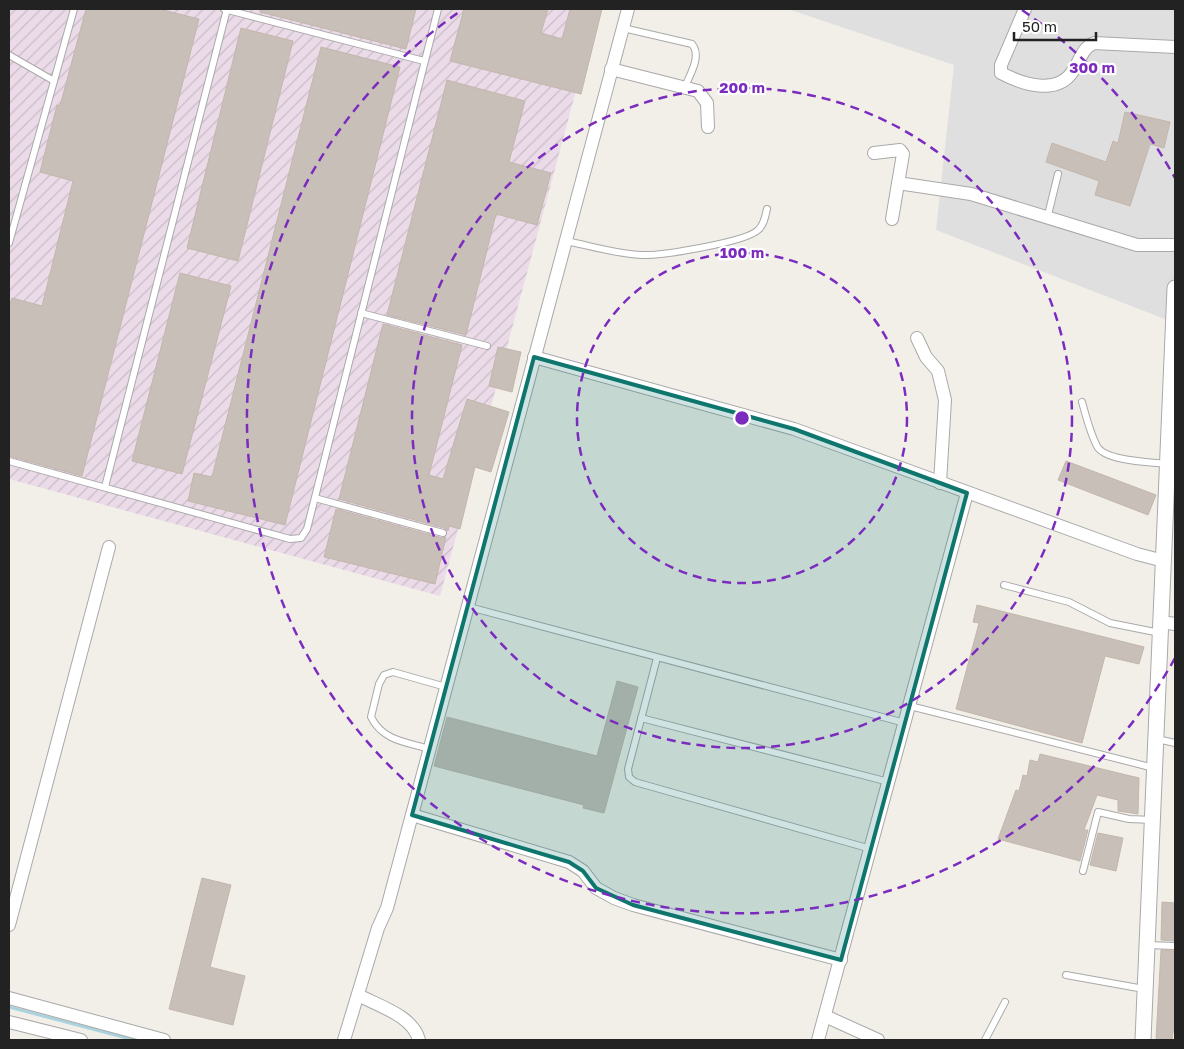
<svg xmlns="http://www.w3.org/2000/svg" width="1184" height="1049" font-family="'Golos Text',sans-serif">
	<style>
		.residential { fill: #e0dfdf }
		.industrial { fill: url(#industrial-furrows) }
		.lines { fill: none; stroke-linecap: round; stroke-linejoin: round }
		.stream { stroke: #aad3df; stroke-width: 3 }
		.building { fill: #c7bfb8; stroke: #c4b6ab }
		.service-casing { stroke: #a9a9a9; stroke-width: 8 }
		.minor-casing { stroke: #a9a9a9; stroke-width: 14 }
		.tertiary-casing { stroke: #a9a9a9; stroke-width: 17 }
		.service { stroke: #fff; stroke-width: 6 }
		.minor { stroke: #fff; stroke-width: 12 }
		.tertiary { stroke: #fff; stroke-width: 15 }
		.marked { fill: #0f766e; fill-opacity: 0.2; stroke: #0f766e; stroke-width: 4; stroke-linejoin: round }
		.ring { fill: none; stroke: #7b2cbf; stroke-width: 2.5; stroke-dasharray: 9 6 }
		.centre { fill: #7b2cbf; stroke: #fff; stroke-width: 2.5 }
		.ring-label { font-size: 15px; text-anchor: middle; font-weight: bold; fill: #7b2cbf; stroke: #fff; stroke-width: 4.5; stroke-linejoin: round; paint-order: stroke }
	</style>
	<defs>
		<pattern id="industrial-furrows" width="10" height="10" patternUnits="userSpaceOnUse" patternTransform="scale(1.25)"><rect width="10" height="10" fill="#ebdbe8"/><path d="M-1 1l2-2M0 10L10 0M9 11l2-2" fill="none" stroke="#c9bcc7"/></pattern>
	</defs>
	<rect width="100%" height="100%" fill="#f2efe9"/>
	<path class="residential" d="M788 9H1175V323L936 230 954 65Z"/>
	<path class="industrial" d="M9 9H598L440 596 9 479Z"/>
	<g class="lines">
		<path class="stream" d="M9 1007 134 1040"/>
	</g>
	<g class="building">
		<path d="M86 9H159L199 19 82 476 9 456V310L12 298 42 306 73 181 40 172 57 105 60 106Z"/>
		<path d="M260 9H416L406 49 260 12Z"/>
		<path d="M464 9H548L541 33 562 39 570 9H602L581 94 450 61Z"/>
		<path d="M241 28 293 41 238 261 187 248Z"/>
		<path d="M321 47 400 67 285 525 188 501 194 473 212 477Z"/>
		<path d="M447 80 525 101 509 162 551 173 537 225 496 214 466 335 387 315Z"/>
		<path d="M1125 112 1170 122 1164 148 1150 144 1130 206 1095 195 1099 181 1046 162 1052 143 1106 162 1113 141 1118 143Z"/>
		<path d="M180 273 231 286 182 474 132 461Z"/>
		<path d="M383 324 462 345 429 475 443 479 467 399 509 412 491 472 475 467 460 529 449 526 448 531 444 528 339 499Z"/>
		<path d="M498 347 521 352 512 392 489 386Z"/>
		<path d="M1066 461 1156 495 1148 515 1058 480Z"/>
		<path d="M336 509 442 538 446 537 435 584 324 557Z"/>
		<path d="M977 605 1144 647 1139 664 1105 656 1082 743 956 709 979 623 973 622Z"/>
		<path d="M617 681 638 687 604 813 583 808 584 805 434 766 447 717 597 756Z"/>
		<path d="M1040 754 1139 778 1138 814 1118 811V800L1097 795 1084 830H1088L1080 861 998 839 1016 790 1019 791 1023 775 1027 776 1030 760 1038 762Z"/>
		<path d="M1098 833 1123 838 1116 871 1090 865Z"/>
		<path d="M202 878 231 885 210 967 245 976 233 1025 169 1009Z"/>
		<path d="M1162 902 1175 903V941L1161 940Z"/>
		<path d="M1161 950 1175 951V1032H1173L1172 1040H1156Z"/>
	</g>
	<g class="lines">
		<g class="service-casing">
			<g id="service">
				<path d="M224 9 424 61"/>
				<path d="M623 28 692 44C702 56 690 74 685 87"/>
				<path d="M9 55 54 81"/>
				<path d="M1047 219 1058 174"/>
				<path d="M566 241C591 246 617 254 642 255 661 256 746 242 758 230 764 225 765 217 767 209"/>
				<path d="M9 243 74 9"/>
				<path d="M361 313 487 346"/>
				<path d="M1082 402C1086 416 1090 433 1097 446 1104 461 1151 462 1167 464"/>
				<path d="M9 461 290 539 301 538 307 529 438 9"/>
				<path d="M105 487 227 9"/>
				<path d="M315 498 443 533"/>
				<path d="M1004 585 1069 602 1110 623 1160 633"/>
				<path d="M469 607 905 723"/>
				<path d="M657 658 628 769 629 777 635 782 871 849"/>
				<path d="M910 706 1154 768"/>
				<path d="M641 718 889 782"/>
				<path d="M1157 739 1175 743"/>
				<path d="M430 749C406 742 383 741 371 717L379 684 384 675 393 672 446 687"/>
				<path d="M1083 871 1098 812 1129 819 1153 820"/>
				<path d="M1147 945 1175 946"/>
				<path d="M1066 975 1144 989"/>
				<path d="M985 1040 1005 1002"/>
			</g>
		</g>
		<g class="minor-casing">
			<g id="minor">
				<path d="M1025 9 1001 65V73C1022 84 1057 96 1073 71 1080 61 1082 48 1094 43L1175 47"/>
				<path d="M611 69 698 91 707 103 708 127"/>
				<path d="M874 153 900 150 903 154 892 219"/>
				<path d="M898 183 971 194 1137 245H1175"/>
				<path d="M917 338 926 357 938 371 945 400 940 483"/>
				<path d="M534 357 794 429 1137 554 1164 561"/>
				<path d="M1161 622 1175 624"/>
				<path d="M412 815 569 862 583 871 596 888 614 898 633 905 841 960"/>
				<path d="M9 925 109 547"/>
				<path d="M358 995C379 1006 413 1016 419 1040"/>
				<path d="M9 998 164 1040"/>
				<path d="M825 1016 878 1040"/>
				<path d="M9 1022 81 1040"/>
				<path d="M344 1040 378 928 387 908 628 9"/>
				<path d="M818 1040 967 493"/>
			</g>
		</g>
		<g class="tertiary-casing">
			<path id="tertiary" d="M1143 1040 1175 288"/>
		</g>
		<use href="#service" class="service"/>
		<use href="#minor" class="minor"/>
		<use href="#tertiary" class="tertiary"/>
	</g>
	<path class="marked" d="M534 357 794 429 967 493 841 960 633 905 596 888 583 871 569 862 412 815Z"/>
	<g class="ring">
		<circle cx="742" cy="418" r="165"/>
		<circle cx="742" cy="418" r="330"/>
		<path d="M1175 658A495 495 0 1 1 462 10M1022 10A495 495 0 0 1 1175 178"/>
	</g>
	<circle cx="742" cy="418" r="8" class="centre"/>
	<g class="ring-label">
		<text x="1092" y="73">300 m</text>
		<text x="742" y="93">200 m</text>
		<text x="742" y="258">100 m</text>
	</g>
	<rect width="1184" height="1049" fill="none" stroke="#222222" stroke-width="20"/>
	<path d="M1014 32v8h82v-8" fill="none" stroke="#222222" stroke-width="2.5"/>
	<text x="1022" y="32" font-size="15" fill="#222222" stroke="#ffffff" stroke-width="4" paint-order="stroke">50 m</text>
</svg>
